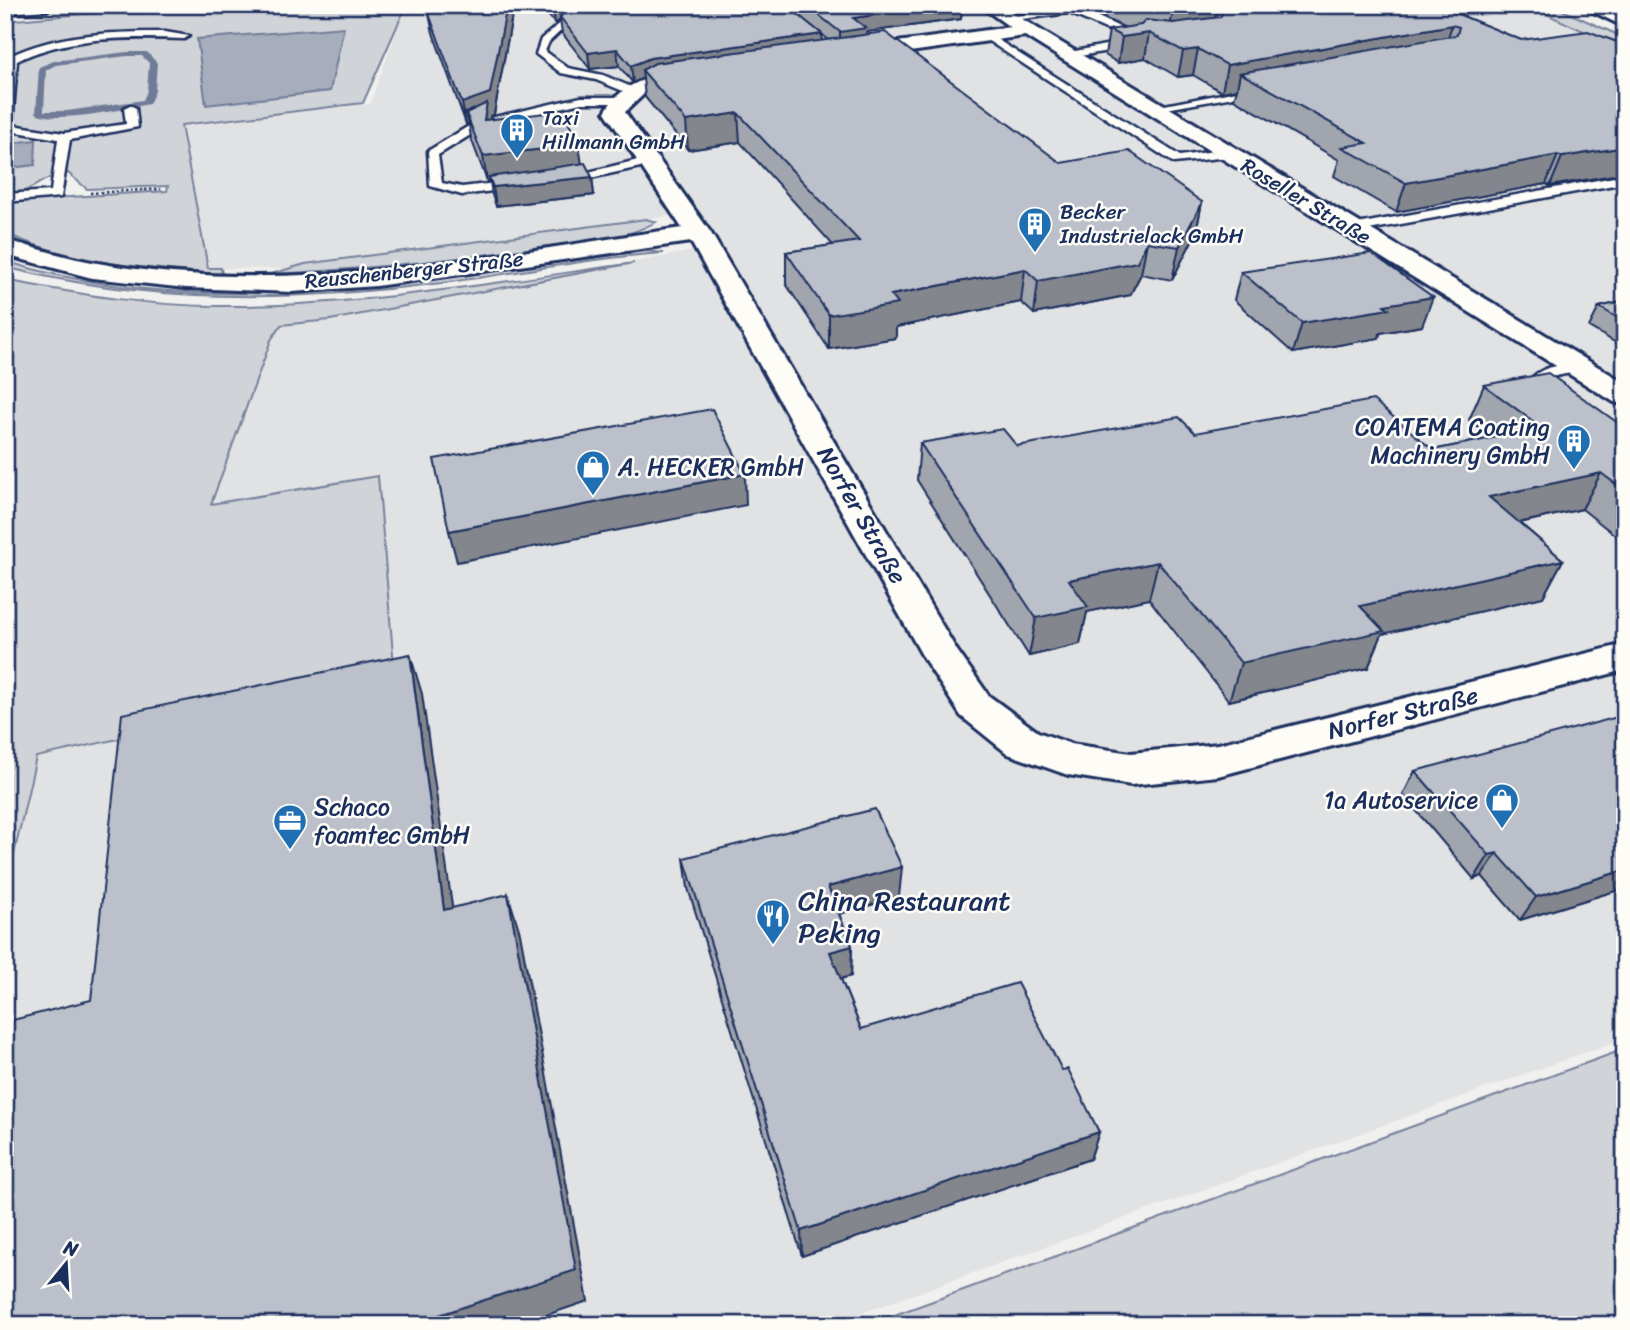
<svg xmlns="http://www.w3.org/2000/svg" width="1630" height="1330" font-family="Sriracha,sans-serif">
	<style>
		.built { fill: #e0e2e3 }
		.green { fill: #d0d3d8; stroke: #76819b; stroke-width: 2 }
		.water { fill: #a7adbd; stroke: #6f7b97; stroke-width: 2 }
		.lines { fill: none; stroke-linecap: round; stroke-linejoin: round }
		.stream { fill: #6f7b97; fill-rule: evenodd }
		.lane-casing { stroke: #1b2f5e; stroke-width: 5 }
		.street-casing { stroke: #1b2f5e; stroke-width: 6 }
		.secondary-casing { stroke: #1b2f5e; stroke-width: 6 }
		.primary-casing { stroke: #1b2f5e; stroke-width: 6 }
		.path { stroke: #1b2f5e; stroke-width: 2.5; stroke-dasharray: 2.5 2.5; stroke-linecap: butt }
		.lane { fill: #fdfcf7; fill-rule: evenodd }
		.street { fill: #fdfcf7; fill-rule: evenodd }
		.secondary { fill: #fdfcf7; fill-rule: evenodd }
		.primary { fill: #fdfcf7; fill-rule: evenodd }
		.wall { fill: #a1a5ae; stroke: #1b2f5e; stroke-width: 2; fill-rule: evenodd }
		.shaded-wall { fill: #83868d; stroke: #1b2f5e; stroke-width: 2 }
		.building { fill: #bbc0ca; stroke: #1b2f5e; stroke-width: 2 }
		.labels { text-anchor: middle; stroke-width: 5; stroke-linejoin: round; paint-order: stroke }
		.far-poi-label { font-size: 21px; fill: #1b2f5e; stroke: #fdfcf7; text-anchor: start }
		.far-street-label { font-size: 21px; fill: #1b2f5e; stroke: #fdfcf7 }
		.poi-label { font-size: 24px; fill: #1b2f5e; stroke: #fdfcf7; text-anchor: end }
		.street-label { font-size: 24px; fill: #1b2f5e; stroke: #fdfcf7 }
		.near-poi-label { font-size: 28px; fill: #1b2f5e; stroke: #fdfcf7; text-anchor: start }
	</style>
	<rect width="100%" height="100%" fill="#f0f0ee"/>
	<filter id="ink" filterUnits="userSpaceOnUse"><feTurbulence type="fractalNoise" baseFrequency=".0143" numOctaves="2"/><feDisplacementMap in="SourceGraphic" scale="14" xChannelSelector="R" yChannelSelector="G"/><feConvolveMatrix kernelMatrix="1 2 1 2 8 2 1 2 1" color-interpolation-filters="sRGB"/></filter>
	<g filter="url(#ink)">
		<path class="built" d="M422 5H1502L1513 10 1531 7 1625 50V1038L828 1325H5V907L36 757 211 504 271 340 281 325 330 320 703 249 682 214 482 243 305 264 295 269 208 268 183 125 370 104 406 6Z"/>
		<g class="green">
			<path d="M185 5H422L406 6 363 103 181 125 208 268H221L222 274C150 269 72 264 5 233V201L167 191 168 186 87 189 68 173C37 177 36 193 5 195V25L15 20Z"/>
			<path d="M1502 5H1551L1625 38V50L1531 7 1513 10Z"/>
			<path d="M646 219 656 222C622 241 579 242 542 247 451 260 362 270 271 274L305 264Z"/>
			<path d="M646 251 664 253C586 258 509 275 432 284 289 302 145 303 5 267V261C214 327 435 276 646 251Z"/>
			<path d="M634 263 330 320 281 325 271 340 211 504 378 476 395 678 36 757 5 895V280C78 294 152 307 227 306 363 306 499 282 634 263Z"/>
			<path d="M1625 1049V1319L1612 1325H867Z"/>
		</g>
		<g class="water">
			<path d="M344 27 330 91 206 105 197 39Z"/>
			<path d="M36 140 35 165 10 168 13 143Z"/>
		</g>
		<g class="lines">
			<path class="stream" d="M127 52H147L157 63 155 91 149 104C124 109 57 124 36 113L39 67 54 61ZM127 56H142L149 63 147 91 143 100 67 111H44L46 70 56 65Z"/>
			<g class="lane-casing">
				<g id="lane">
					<path d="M1069 7 1086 11 1140 37 1141 45 1069 58 1064 55 1065 53 1131 40 1069 13 1007 21 1002 18Z"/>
					<path d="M563 21 568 24 549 42 545 51 568 68 603 75 636 89V93H628L596 80 561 73 536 54 541 39Z"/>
					<path d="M165 32 189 36 184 39C129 37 68 36 17 61L12 125 64 133 126 124 124 108 130 105 136 108 138 127 70 140 61 197 5 202V194L51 191 58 139 5 130 8 57C57 33 112 32 165 32Z"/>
					<path d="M987 33 1180 156 1228 149 1234 153 1228 157 1174 163 984 38Z"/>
					<path d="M1263 86 1268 89 1267 91 1155 111 1149 108Z"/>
					<path d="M581 97H619L625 100 619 103H581L485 126 438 155 442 183 462 187 520 180 524 181V187L462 195 430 186 428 151 477 121Z"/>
					<path d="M650 157 654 158V164L577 181 566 183 560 179Z"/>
					<path d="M1625 175V183L1352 233 1345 229 1352 225Z"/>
					<path d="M1579 362 1587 367 1585 370 1551 377 1547 381 1555 395 1553 398H1541L1530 380C1542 365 1561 366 1579 362Z"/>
				</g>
			</g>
			<g class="street-casing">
				<g id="street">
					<path d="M979 5H999L1625 383V405L1614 402 1025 36 852 60 843 54 852 48 1010 27Z"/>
					<path d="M696 69 703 71 706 75 703 79 645 93 625 112 711 233 956 649 989 696 1038 732 1071 744 1131 753 1218 744 1625 644V670L1218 776 1131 785 1068 775 1008 754 961 716 923 657 691 242 376 286 292 292 186 288 92 278 5 255V240C34 247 63 257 92 262 287 299 489 255 682 228L605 112C624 78 660 74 696 69Z"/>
				</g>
			</g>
			<g class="secondary-casing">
				<path id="secondary" d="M5 5H55L47 10 5 13Z"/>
			</g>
			<g class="primary-casing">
				<path id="primary" d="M1579 5H1602L1625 15V27Z"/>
			</g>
			<path class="path" d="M90 193 161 189"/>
			<use href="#lane" class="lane"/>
			<use href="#street" class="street"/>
			<use href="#secondary" class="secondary"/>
			<use href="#primary" class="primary"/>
		</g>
		<g class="wall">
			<path d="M432 5H514L494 114 490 116V120L582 163 592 177 594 195 496 206 492 195 490 181H487L471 138 469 124H466L433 33 429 14Z"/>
			<path d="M541 5H962L961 19 866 32V35L1061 163 1202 202 1196 233 1172 280 1141 274 1130 295 1034 314 1021 302 896 327V338L829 349 786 284V252L833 245 740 142 688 150 645 97 643 78 633 83 619 66 590 69 562 33 560 20 555 24ZM793 11 829 40 822 41V34Z"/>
			<path d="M1078 5H1223L1215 17 1436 5 1521 40 1625 45V173L1550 186 1546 184 1396 212 1334 176 1339 160 1234 99 1237 89 1222 92 1193 75 1178 77 1145 58 1118 63 1105 55 1109 30 1126 28 1077 6Z"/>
			<path d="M1241 272 1422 326 1380 333 1379 338 1293 353 1234 300Z"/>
			<path d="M1625 301V348L1589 327 1599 307Z"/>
			<path d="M1484 385 1625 428V543L1582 509 1520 523 1563 560 1543 597 1382 634 1368 668 1229 701 1149 599 1087 612 1080 644 1029 656 917 480 920 443 1017 446 1195 433 1433 450 1492 438 1469 420Z"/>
			<path d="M1415 771 1625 888 1520 920 1482 876 1474 879 1403 795Z"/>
			<path d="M684 858 899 897 839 914 852 946 851 976 841 979 861 1029 1062 1070 1099 1132 1090 1159 802 1256 688 888Z"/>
		</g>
		<g class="shaded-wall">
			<path d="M507 5H514L494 114 490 116 492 127 466 113 469 124H466L462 103Z"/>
			<path d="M557 5H561L563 18 560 17V20L555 24 553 8Z"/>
			<path d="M950 5H962L961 19 866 32V44L840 48V32L853 18Z"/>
			<path d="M1212 5H1223L1205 32 1168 36 1173 12Z"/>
			<path d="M1452 25 1444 50 1240 73 1237 89 1222 92 1227 65Z"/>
			<path d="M1149 33 1145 58 1118 63 1122 37Z"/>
			<path d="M822 34V51L642 70 643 78 633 83 631 66 650 58Z"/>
			<path d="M617 49 619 66 590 69 588 53Z"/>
			<path d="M1198 49 1193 75 1178 77 1183 51Z"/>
			<path d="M738 113 740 142 688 150 686 121Z"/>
			<path d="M579 145 583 171 489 177 490 181H487L483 156Z"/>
			<path d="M1625 147V173L1550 186 1562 157Z"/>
			<path d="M1558 155 1546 184 1396 212 1406 183Z"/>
			<path d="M592 177 594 195 496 206 493 187Z"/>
			<path d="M1202 202 1196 233 1172 280 1179 247Z"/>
			<path d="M1147 242 1141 274 1130 295 1034 314 1038 281Z"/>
			<path d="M1025 269 1021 302 896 327V338L829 349V315L891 295Z"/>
			<path d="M1433 297 1422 326 1380 333 1379 338 1293 353 1302 323 1384 305Z"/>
			<path d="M1601 473 1582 509 1472 533 1489 497Z"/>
			<path d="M745 474 746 505 457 562 449 531Z"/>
			<path d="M1563 560 1543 597 1382 634 1368 668 1229 701 1241 663 1360 606Z"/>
			<path d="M1158 562 1149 599 1087 612 1080 644 1029 656 1036 618 1069 580Z"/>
			<path d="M410 654 422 694 458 948 444 910Z"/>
			<path d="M1497 853 1482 876 1474 879 1489 855Z"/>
			<path d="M902 867 899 897 828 917V887Z"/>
			<path d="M1625 870V888L1520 920 1536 897Z"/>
			<path d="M508 894 520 933 588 1301 517 1325H409Z"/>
			<path d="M852 946 851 976 830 982V952Z"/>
			<path d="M1099 1132 1090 1159 802 1256 801 1231Z"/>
		</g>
		<g class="building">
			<path d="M432 5H507L490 93 462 103 429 14Z"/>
			<path d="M566 5H786L822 34 650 58 631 66 617 49 588 53 560 17 568 10 567 6Z"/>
			<path d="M806 5H950L853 18 866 28 840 32Z"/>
			<path d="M1134 5H1212L1210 7 1173 12 1143 9Z"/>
			<path d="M1227 5H1436L1521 40 1588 31 1625 45V147L1562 157 1558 155 1406 183 1342 147 1367 143 1240 73 1457 35 1459 27 1452 25 1227 65 1198 49 1183 51 1149 33 1122 37 1109 30 1141 25 1146 20 1173 23 1220 17Z"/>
			<path d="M885 32 1061 163 1129 151 1202 202 1179 247 1147 242 1137 262 1038 281 1025 269 891 295 898 304 829 315 786 252 859 241 738 113 686 121 642 70 655 63Z"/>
			<path d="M487 103 484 120 563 111 579 145 483 156 466 113Z"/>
			<path d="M585 163 592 177 493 187 489 177Z"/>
			<path d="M1371 253 1433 297 1384 305 1389 309 1302 323 1241 272Z"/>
			<path d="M1625 301V322L1599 307Z"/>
			<path d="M1548 373 1625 428V491L1601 473 1489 497 1563 560 1360 606 1384 631 1241 663 1158 562 1069 580 1088 607 1036 618 920 443 1003 429 1017 446 1179 417 1195 433 1373 400 1433 450 1542 428 1484 385Z"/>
			<path d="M712 409 745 474 449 531 434 459Z"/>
			<path d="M410 654 444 910 508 894 576 1270 409 1325H5V1022L91 1000 122 714Z"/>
			<path d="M1625 715V870L1536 897 1497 853 1489 855 1415 771Z"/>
			<path d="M875 809 902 867 828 887 852 946 830 952 861 1029 1017 983 1062 1070 1068 1069 1099 1132 801 1231 684 858Z"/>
		</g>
	</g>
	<defs>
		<g id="building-pin" transform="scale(1.75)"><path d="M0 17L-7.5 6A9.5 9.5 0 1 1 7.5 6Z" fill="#1f6fb2" stroke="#fdfcf7"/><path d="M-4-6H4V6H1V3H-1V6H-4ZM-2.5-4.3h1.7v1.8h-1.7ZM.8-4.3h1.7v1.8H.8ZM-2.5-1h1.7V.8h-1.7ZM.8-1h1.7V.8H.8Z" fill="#fff"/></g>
		<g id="shop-pin" transform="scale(1.75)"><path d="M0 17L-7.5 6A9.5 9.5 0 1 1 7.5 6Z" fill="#1f6fb2" stroke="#fdfcf7"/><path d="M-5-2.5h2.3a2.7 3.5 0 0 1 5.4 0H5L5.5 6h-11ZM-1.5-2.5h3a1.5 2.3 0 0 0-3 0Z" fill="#fff"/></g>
		<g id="office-pin" transform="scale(1.75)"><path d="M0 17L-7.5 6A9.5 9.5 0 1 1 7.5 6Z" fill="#1f6fb2" stroke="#fdfcf7"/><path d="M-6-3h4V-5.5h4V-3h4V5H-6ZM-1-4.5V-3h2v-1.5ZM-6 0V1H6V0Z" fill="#fff"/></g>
		<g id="restaurant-pin" transform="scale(1.75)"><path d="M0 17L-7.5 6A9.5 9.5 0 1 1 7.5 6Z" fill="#1f6fb2" stroke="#fdfcf7"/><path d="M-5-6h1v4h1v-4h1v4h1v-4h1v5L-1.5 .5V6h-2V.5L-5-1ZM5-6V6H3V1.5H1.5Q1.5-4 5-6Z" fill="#fff"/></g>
	</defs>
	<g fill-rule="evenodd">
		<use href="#building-pin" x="517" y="130"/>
		<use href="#building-pin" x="1035" y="224"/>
		<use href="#building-pin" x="1574" y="441"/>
		<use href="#shop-pin" x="593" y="467"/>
		<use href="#shop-pin" x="1502" y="800"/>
		<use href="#office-pin" x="290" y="821"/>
		<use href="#restaurant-pin" x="773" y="916"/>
	</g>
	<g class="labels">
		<g class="far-poi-label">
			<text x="542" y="125">Taxi<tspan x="542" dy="24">Hillmann GmbH</tspan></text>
			<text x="1060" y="219">Becker<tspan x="1060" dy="24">Industrielack GmbH</tspan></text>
		</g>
		<g class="far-street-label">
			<text transform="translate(1306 201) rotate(31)" y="7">Roseller Straße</text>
			<text transform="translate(414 270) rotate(-6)" y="7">Reuschenberger Straße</text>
		</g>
		<g class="poi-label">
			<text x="1550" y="435">COATEMA Coating<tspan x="1550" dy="28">Machinery GmbH</tspan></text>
			<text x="618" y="475" text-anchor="start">A. HECKER GmbH</text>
			<text x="1478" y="808">1a Autoservice</text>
			<text x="314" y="815" text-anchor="start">Schaco<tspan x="314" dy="28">foamtec GmbH</tspan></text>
		</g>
		<g class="street-label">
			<text transform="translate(862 515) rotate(60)" y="8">Norfer Straße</text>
			<text transform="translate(1403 713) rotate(-14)" y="8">Norfer Straße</text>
		</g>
		<g class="near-poi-label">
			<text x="798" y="910">China Restaurant<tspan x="798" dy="32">Peking</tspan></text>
		</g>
	</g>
	<rect width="1630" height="1330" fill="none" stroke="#fdfcf7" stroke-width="28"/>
	<rect x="14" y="14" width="1602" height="1302" fill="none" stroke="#1b2f5e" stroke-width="2.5" filter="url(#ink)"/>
	<g transform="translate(66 1264) rotate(18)" stroke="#fdfcf7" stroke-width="5" paint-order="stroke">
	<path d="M0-5L12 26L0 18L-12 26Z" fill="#1b2f5e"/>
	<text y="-10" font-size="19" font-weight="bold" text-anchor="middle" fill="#1b2f5e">N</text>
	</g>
</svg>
